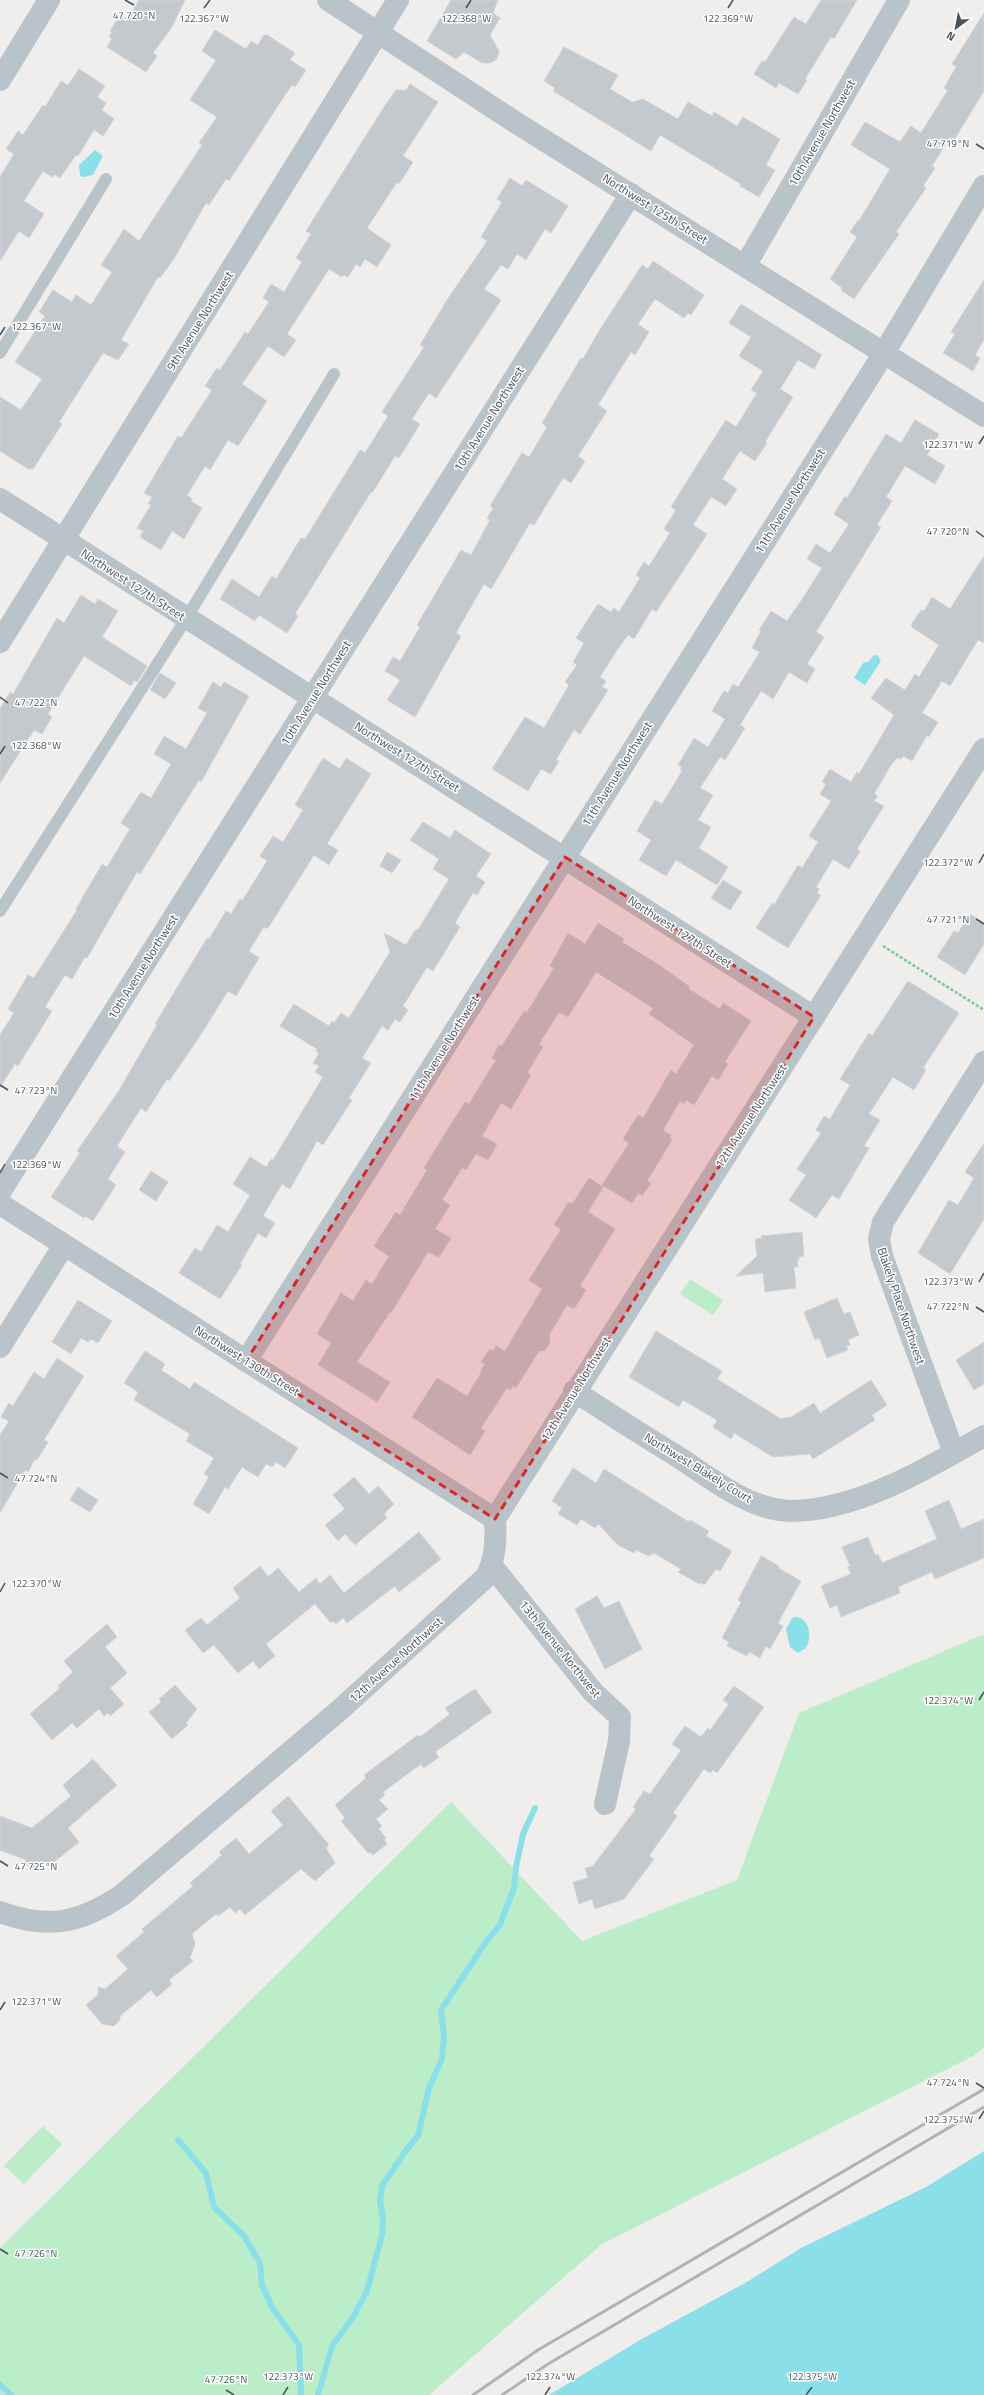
<svg xmlns="http://www.w3.org/2000/svg" width="984" height="2395" font-family="'Titillium Web',sans-serif">
	<style>
		.green { fill: #bcedc9 }
		.water { fill: #8adfe9 }
		.lines { fill: none; stroke-linecap: round; stroke-linejoin: round }
		.stream { stroke: #8adfe9; stroke-width: 6 }
		.building { fill: #c4c9cd; stroke: #d1d4d9 }
		.path { stroke: #75ca97; stroke-width: 2.5; stroke-dasharray: 3 2; stroke-linecap: butt }
		.service { stroke: #b9c3ca; stroke-width: 12 }
		.minor { stroke: #b9c3ca; stroke-width: 22 }
		.rail { stroke: #afb3b7; stroke-width: 3 }
		.marked { fill: #d62828; fill-opacity: 0.2; stroke: #d62828; stroke-width: 3; stroke-dasharray: 8 5; stroke-linejoin: round }
		.ticks { fill: none; stroke: #46535a; stroke-width: 1.5 }
		.labels { text-anchor: middle; stroke-width: 3; stroke-linejoin: round; paint-order: stroke }
		.street-label { font-size: 12px; fill: #46535a; stroke: #fff }
		.ticks-label { font-size: 10px; text-anchor: middle; fill: #46535a; stroke: #fff; stroke-width: 3; stroke-linejoin: round; paint-order: stroke }
	</style>
	<rect width="100%" height="100%" fill="#f0eded"/>
	<g class="green">
		<path d="M690 1279 723 1300 713 1315 680 1294Z"/>
		<path d="M984 1634V2048L973 2056 602 2244 429 2395H0V2248L451 1802 582 1941 737 1880 799 1713Z"/>
		<path d="M43 2126 62 2144 24 2184 4 2166Z"/>
	</g>
	<g class="water">
		<path d="M95 150 103 156 93 175 83 177 80 176 79 165Z"/>
		<path d="M874 655 878 656 881 661 865 685 854 678 863 663 868 662Z"/>
		<path d="M797 1617C810 1620 812 1637 806 1648L798 1653 790 1647 786 1629 792 1618Z"/>
		<path d="M984 2151V2395H549L640 2340 745 2283 801 2248 926 2187Z"/>
	</g>
	<g class="lines">
		<g class="stream">
			<path d="M178 2140 206 2173 214 2207 244 2236 260 2263 262 2285 272 2307 299 2345 301 2395"/>
			<path d="M0 2385 11 2395"/>
			<path d="M318 2395 332 2346 352 2319 367 2291 382 2235 383 2219 380 2201 382 2186 407 2149 418 2136 429 2088 442 2059 444 2037 441 2010 488 1939 500 1925 514 1888 516 1867 523 1834 535 1808"/>
		</g>
	</g>
	<g class="building">
		<path d="M139 0H185L172 27 153 53 157 56 146 72 107 47 112 39 109 36 112 32 110 31 118 18 120 20 122 15 128 19Z"/>
		<path d="M451 0H498L493 13 500 18 490 35 499 51 497 59 490 63H482L464 52 456 59 427 41Z"/>
		<path d="M821 0H857L834 39 831 37 805 79 807 80 798 94 779 83 776 88 754 74 762 61 765 62 794 17 806 24Z"/>
		<path d="M984 13V91L954 140 950 137 932 166 935 168 923 186 926 188 896 232 899 234 854 299 841 290 842 288 830 279 857 237 850 232 858 220 859 221 890 169 851 145 865 122 900 142 911 126 921 133 948 90 944 88 956 67 952 64Z"/>
		<path d="M215 30 246 49 251 41 258 45 264 35H267L295 53 290 60 306 70 295 87 292 85 285 95 229 181 226 179 209 205 206 203 175 257 160 278 158 277 121 340 129 344 118 360 103 353 59 422 62 424 33 469 31 468 30 470 0 451V397L21 410 42 379 15 362 45 316 39 312 53 290 72 302 76 295 91 305 112 272 101 265 124 229 139 241 202 145 199 143 217 117 190 100 216 60 202 51Z"/>
		<path d="M564 47 618 75 610 89 632 102 643 99 678 119 688 102 712 116 714 112 737 126 743 117 780 139 766 165 775 170 759 197 740 186 741 184 660 135 651 151 553 91 555 88 544 81Z"/>
		<path d="M79 69 105 86 97 97 106 103 102 110 114 119 103 136 94 130 78 156 76 155 60 178 54 174 52 177 43 171 24 201 44 214 29 238 19 231 0 261V177L14 154 6 149 18 131 23 135 43 105 45 107 61 81 68 85Z"/>
		<path d="M410 84 438 102 403 156 413 162 399 184 397 182 367 228 391 245 377 267 365 259 360 267 356 264 348 277 343 275 342 277 329 269 287 334 296 340 284 357 268 346 242 384 267 401 238 446 228 440 210 470 205 466 187 495 192 499 191 501 202 508 184 539 172 531 161 550 140 537 143 531 137 528 151 505 148 504 152 497 144 493 178 436 181 438 212 390 205 386 217 368 220 370 245 332 248 334 269 302 263 298 271 284 284 292 302 262 296 258 311 234 306 231 384 107 396 90H406Z"/>
		<path d="M510 178 522 186 526 180 568 206 551 233 545 229 526 260 517 254 508 269 501 265 484 289 501 300 436 398 429 393 412 419 420 424 399 458 395 456 372 493 371 492 295 614 298 616 287 633 259 615 255 621 220 599 232 579 259 597 272 576 276 579 301 538 305 539 360 450 365 453 388 416 382 412 424 347 420 345 447 300 487 241 481 237 502 202 497 199Z"/>
		<path d="M653 261 704 295 691 315 688 313 684 318 655 299 638 324 649 332 635 355 631 352 598 405 607 411 578 456 585 461 571 483 563 478 534 525 530 523 491 589 484 584 456 633 461 636 415 717 387 700 400 680 385 671 393 657 400 661 420 627 417 625 461 550 471 555 490 520 487 518 493 508 490 506 522 453 529 457 547 427 542 423 581 358 583 359 599 331 642 265 648 269Z"/>
		<path d="M984 280V340L975 355 980 358 973 371 943 353 955 334 951 332Z"/>
		<path d="M741 304 822 355 814 369 798 360 780 389 793 397 765 442 767 443 755 461 740 451 722 479 737 489 726 506 711 497 693 525 707 534 656 612 652 609 634 639 628 635 617 650 600 677 606 681 602 687 608 690 580 734 574 730 556 760 559 761 551 774 541 769 528 791 492 769 525 717 544 728 569 685 565 682 577 665 573 662 584 643 576 638 598 604 611 612 614 608 619 612 640 578 636 575 644 562 649 566 670 533 664 529 676 510 671 507 694 470 726 420 736 427 757 393 751 390 763 371 739 356 751 337 729 323Z"/>
		<path d="M915 420 939 434 927 455 945 466 935 484 905 466 886 497 892 501 877 525 881 527 816 632 824 637 807 664 815 669 807 683 789 672 773 699 761 691 740 725 745 728 725 760 720 757 700 788 713 795 698 820 711 827 699 848 728 867 717 885 676 860 666 876 639 860 651 840 637 831 655 800 662 804 682 771 680 770 682 767 678 765 694 738 708 747 725 719 712 711 724 691 728 693 733 684 738 687 760 652 752 648 761 631 759 630 771 611 787 621 803 598 822 568 807 559 816 544 830 553 849 524 834 514 845 496 847 498 886 434 901 443Z"/>
		<path d="M984 556V643L978 640 950 686 942 681 922 713 938 722 929 737 927 735 912 761 903 756 901 759 897 758 891 765 874 794 878 796 874 801 884 806 857 849 860 851 849 869 833 859 816 887 819 889 817 893 821 895 788 948 756 928 772 903 774 905 798 865 802 868 818 842 809 836 831 801 820 794 826 784 822 782 830 769 851 782 857 772 859 774 894 715 871 698 886 678 905 690 915 674 919 677 939 645 913 628 911 625 921 610 924 611 932 597 950 609Z"/>
		<path d="M81 595 95 604 98 599 118 611 102 637 147 666 137 682 134 680 131 686 84 656 48 714 52 717 42 734 34 730 0 783V709L10 692 13 694 57 618 64 623Z"/>
		<path d="M160 673 176 683 165 699 150 690Z"/>
		<path d="M213 682 221 687 224 682 249 696 201 782 199 780 140 874 137 872 87 958 85 957 72 979 65 975 45 1007 52 1011 18 1066 15 1064 0 1087V1035L14 1013 8 1009 28 975 34 978 77 910 76 909 102 864 107 867 130 829 121 823 141 792 151 798 171 764 154 754 164 736 186 749 207 713 198 708Z"/>
		<path d="M323 758 340 769 346 758 371 774 327 844 338 850 329 865 314 855 268 928H263L249 951 259 958 236 996 228 991 198 1039 169 1081 167 1079 146 1112 141 1108 117 1146 125 1152 108 1179 116 1185 93 1221 85 1216 84 1218 51 1197 80 1153 77 1151 118 1092 157 1025 155 1024 207 938 209 939 226 911 231 914 240 899 242 901 267 861 260 856 273 836 283 842 303 810 295 805Z"/>
		<path d="M423 822 450 838 455 830 491 854 476 876 485 882 477 895 473 893 455 923 460 927 433 971 427 967 403 1006 408 1010 400 1022 395 1019 388 1030 382 1026 362 1058 371 1063 349 1098 352 1100 323 1145 317 1141 290 1189 282 1184 263 1216 275 1223 266 1238 258 1233 240 1264 242 1265 220 1299 179 1273 195 1248 201 1252 217 1225 228 1232 250 1195 233 1184 250 1157 266 1167 271 1159 273 1160 323 1077 315 1072 319 1066 313 1063 319 1054 316 1051 317 1049 280 1026 294 1004 329 1026 332 1021 334 1023 341 1013 349 1018 390 952 384 933 406 945 416 929 418 930 449 879 433 869 439 859 410 840Z"/>
		<path d="M387 852 401 860 392 873 380 866Z"/>
		<path d="M723 880 742 892 730 910 711 898Z"/>
		<path d="M970 914 984 923V944L965 975 937 957 954 931 958 933Z"/>
		<path d="M598 923 624 939 622 942 659 965 690 987 689 989 720 1009 723 1003 751 1021 725 1062 728 1064 718 1080 712 1076 694 1105 686 1100 684 1104 680 1101 663 1130 671 1135 670 1138 672 1140 647 1181 651 1183 642 1196 638 1193 632 1203 602 1185 629 1143 623 1139 638 1115 643 1118 671 1070 676 1074 694 1045 649 1014 653 1008 596 972 568 1017 559 1012 539 1044 543 1047 527 1073 531 1075 511 1109 501 1103 482 1136 497 1144 488 1160 476 1154 466 1170 462 1168 442 1200 450 1205 435 1229 451 1238 439 1257 428 1252 391 1313 390 1312 357 1362 390 1382 377 1402 318 1365 331 1343 317 1334 341 1293 353 1301 366 1280 372 1284 389 1256 374 1246 396 1212 400 1215 427 1170 424 1168 453 1121 465 1102 469 1104 496 1060 492 1058 499 1045 502 1046 524 1011 527 1012 554 968 550 966 568 933 585 944Z"/>
		<path d="M908 981 959 1013 923 1068 926 1070 914 1090 893 1077 869 1114 880 1120 864 1146 869 1148 839 1199 832 1195 816 1218 789 1200 806 1175 797 1169 821 1133 816 1130 824 1116 830 1119 850 1085 840 1079 869 1033 872 1036Z"/>
		<path d="M984 1143V1219L950 1274 918 1253 949 1200 958 1205 974 1178 965 1172Z"/>
		<path d="M151 1171 168 1182 156 1201 139 1190Z"/>
		<path d="M589 1178 603 1187 588 1212 615 1229 580 1286 586 1290 574 1309 567 1305 549 1335 550 1342 545 1350 539 1351 516 1388 513 1386 510 1390 507 1388 481 1428 485 1431 470 1455 412 1417 437 1378 467 1396 482 1371 481 1370 485 1364 481 1362 490 1349 493 1351 496 1346 505 1351 542 1289 529 1280 561 1229 554 1225 568 1203H573Z"/>
		<path d="M802 1232 804 1256 799 1257V1260H797L798 1267H794L796 1288 765 1292 763 1273 736 1276 757 1256 755 1239 762 1238 761 1236Z"/>
		<path d="M837 1298 844 1314 850 1312 859 1335 848 1340 850 1345 846 1346 848 1350 827 1358 819 1338 815 1340 804 1312Z"/>
		<path d="M78 1300 112 1321 98 1343 91 1339 88 1342 81 1338 71 1354 52 1342Z"/>
		<path d="M656 1331 722 1371 717 1379 781 1419 791 1417 814 1403 820 1413 871 1380 887 1405 872 1415 875 1420 813 1459 810 1454 773 1457 734 1433 731 1439 713 1427 717 1420 683 1400 679 1407 629 1377Z"/>
		<path d="M984 1342V1384L974 1390 956 1360Z"/>
		<path d="M145 1351 165 1364 161 1370 190 1389 194 1382 298 1448 285 1468 276 1462 272 1467 266 1464 258 1477 242 1467 228 1489 225 1487 209 1514 193 1504 209 1477 204 1474 214 1458 186 1441 190 1434 134 1400 138 1392 124 1383Z"/>
		<path d="M57 1358 84 1376 44 1440 48 1442 37 1460 35 1459 28 1472 25 1470 0 1513V1435L9 1421 1 1417 9 1403 13 1406 34 1372 44 1379Z"/>
		<path d="M573 1468 596 1483 604 1469 689 1522 690 1520 709 1531 706 1536 732 1551 720 1571 716 1569 704 1585 700 1582 699 1584 678 1572 681 1569 654 1553 649 1556 636 1550 634 1553 618 1545 598 1524 595 1528 581 1519 577 1525 558 1514 562 1508 552 1501Z"/>
		<path d="M354 1477 369 1494 378 1486 394 1504 384 1514 387 1518 355 1545 345 1534 338 1541 325 1525 345 1509 333 1495Z"/>
		<path d="M78 1487 98 1500 90 1512 70 1500Z"/>
		<path d="M949 1500 961 1529 984 1519V1558L935 1579 932 1572 898 1587 900 1593 841 1617 837 1605 830 1608 821 1586 851 1574 848 1567 850 1566 842 1547 868 1537 875 1555 878 1554 882 1563 937 1539 925 1511Z"/>
		<path d="M419 1532 441 1559 399 1592 395 1586 347 1623 343 1618 336 1624 333 1621 331 1623 315 1604 266 1644 275 1656 259 1669 253 1661 238 1673 214 1645 203 1653 185 1630 201 1618 207 1625 240 1598 233 1588 260 1566 268 1577 278 1568 299 1592 316 1578 320 1584 330 1575 344 1593Z"/>
		<path d="M761 1556 779 1566 778 1568 801 1581 778 1623 783 1626 770 1649 766 1646 760 1658 749 1652 747 1656 727 1646 729 1642 722 1638 741 1602 738 1600Z"/>
		<path d="M597 1596 604 1608 619 1601 642 1649 605 1669 575 1609Z"/>
		<path d="M107 1624 117 1637 105 1647 127 1673 110 1688 124 1704 110 1716 108 1713 104 1716 99 1709 77 1728 72 1723 52 1740 30 1714 60 1688 58 1686 73 1672 64 1661Z"/>
		<path d="M175 1685 197 1709 186 1723 188 1725 172 1739 149 1712 161 1702 159 1699Z"/>
		<path d="M734 1686 764 1707 717 1773 713 1770 710 1773 704 1769 673 1813 677 1816 649 1856 654 1859 624 1899 595 1909 592 1899 579 1904 573 1882 588 1878 585 1868 593 1866 636 1809 633 1807 644 1791 650 1794 681 1750 672 1744 685 1726 701 1737 708 1728 710 1730 729 1704 723 1700Z"/>
		<path d="M475 1689 492 1712 435 1752 439 1757 424 1768 421 1764 383 1792 385 1795 379 1800 388 1809 376 1819 382 1826 379 1829 386 1838 384 1840 387 1844 373 1855 370 1852 368 1853 341 1821 345 1818 335 1805 366 1778 364 1775 418 1735 420 1737 450 1714 445 1708Z"/>
		<path d="M93 1759 117 1785 68 1828 79 1842 48 1867 42 1865 40 1870 24 1864 26 1860 0 1850V1816L32 1828 71 1796 63 1785Z"/>
		<path d="M288 1796 329 1845 326 1848 335 1863 315 1881 301 1869 245 1915 240 1909 235 1913 230 1907 218 1916 216 1914 192 1934 195 1944 190 1958 193 1961 169 1980 172 1984 157 1997 151 1990 120 2016V2020L114 2026 102 2024 86 2005 98 1995V1987L105 1989 128 1969 116 1956 144 1932 142 1929 193 1886 190 1883 222 1855 219 1852 236 1838 249 1854 283 1825 271 1811Z"/>
	</g>
	<g class="lines">
		<path class="path" d="M883 946 984 1010"/>
		<g class="service">
			<path d="M0 353 106 179"/>
			<path d="M0 911 186 619 334 374"/>
		</g>
		<g class="minor">
			<path d="M328 0 515 122 984 416"/>
			<path d="M0 80 49 0"/>
			<path d="M745 266 899 0"/>
			<path d="M0 499 814 1017"/>
			<path d="M0 642 398 0"/>
			<path d="M0 1192 631 194"/>
			<path d="M0 1204 495 1519"/>
			<path d="M0 1347 64 1245"/>
			<path d="M246 1361 884 353 984 186"/>
			<path d="M574 1391C607 1412 639 1433 672 1453 707 1475 747 1510 791 1511 857 1511 928 1468 984 1436"/>
			<path d="M954 1453 882 1256 879 1239 883 1222 984 1062"/>
			<path d="M492 1566 593 1692 620 1717 619 1741 605 1804"/>
			<path d="M0 1912C49 1930 80 1923 122 1895L342 1708 486 1577C496 1558 496 1539 495 1519L984 749"/>
		</g>
		<g class="rail">
			<path d="M473 2395 538 2350 984 2089"/>
			<path d="M502 2395 548 2364 984 2107"/>
		</g>
	</g>
	<path class="marked" d="M565 857 814 1017 495 1519 246 1361Z"/>
	<path class="ticks" d="M125 0 134 5M204 8 210 0M466 8 471 0M728 8 733 0M976 144 984 149M0 335 5 327M979 444 984 436M976 531 984 537M0 697 8 703M0 754 5 746M979 863 984 854M976 919 984 924M0 1085 8 1090M0 1173 5 1164M979 1282 984 1273M976 1307 984 1312M0 1473 8 1478M0 1592 5 1583M979 1700 984 1692M0 1861 8 1866M0 2010 5 2002M976 2083 984 2088M979 2119 984 2111M0 2249 8 2254M226 2390 234 2395M283 2395 288 2387M545 2395 550 2387M806 2395 812 2387"/>
	<g class="labels">
		<g class="street-label">
			<text transform="translate(822 133) rotate(-60)" y="4">10th Avenue Northwest</text>
			<text transform="translate(655 209) rotate(32)" y="4">Northwest 125th Street</text>
			<text transform="translate(200 321) rotate(-58)" y="4">9th Avenue Northwest</text>
			<text transform="translate(489 419) rotate(-58)" y="4">10th Avenue Northwest</text>
			<text transform="translate(790 501) rotate(-58)" y="4">11th Avenue Northwest</text>
			<text transform="translate(133 585) rotate(33)" y="4">Northwest 127th Street</text>
			<text transform="translate(316 693) rotate(-58)" y="4">10th Avenue Northwest</text>
			<text transform="translate(407 757) rotate(32)" y="4">Northwest 127th Street</text>
			<text transform="translate(617 774) rotate(-58)" y="4">11th Avenue Northwest</text>
			<text transform="translate(680 932) rotate(33)" y="4">Northwest 127th Street</text>
			<text transform="translate(143 967) rotate(-58)" y="4">10th Avenue Northwest</text>
			<text transform="translate(444 1048) rotate(-58)" y="4">11th Avenue Northwest</text>
			<text transform="translate(751 1116) rotate(-57)" y="4">12th Avenue Northwest</text>
			<text transform="translate(901 1306) rotate(71)" y="4">Blakely Place Northwest</text>
			<text transform="translate(247 1361) rotate(32)" y="4">Northwest 130th Street</text>
			<text transform="translate(576 1389) rotate(-58)" y="4">12th Avenue Northwest</text>
			<text transform="translate(698 1468) rotate(31)" y="4">Northwest Blakely Court</text>
			<text transform="translate(560 1649) rotate(51)" y="4">13th Avenue Northwest</text>
			<text transform="translate(396 1660) rotate(-42)" y="4">12th Avenue Northwest</text>
		</g>
	</g>
	<g class="ticks-label">
		<text x="134" y="19">47.720°N</text>
		<text x="204" y="22">122.367°W</text>
		<text x="466" y="22">122.368°W</text>
		<text x="728" y="22">122.369°W</text>
		<text x="948" y="147">47.719°N</text>
		<text x="36" y="330">122.367°W</text>
		<text x="948" y="448">122.371°W</text>
		<text x="948" y="535">47.720°N</text>
		<text x="36" y="706">47.722°N</text>
		<text x="36" y="749">122.368°W</text>
		<text x="948" y="866">122.372°W</text>
		<text x="948" y="923">47.721°N</text>
		<text x="36" y="1094">47.723°N</text>
		<text x="36" y="1168">122.369°W</text>
		<text x="948" y="1285">122.373°W</text>
		<text x="948" y="1310">47.722°N</text>
		<text x="36" y="1482">47.724°N</text>
		<text x="36" y="1587">122.370°W</text>
		<text x="948" y="1704">122.374°W</text>
		<text x="36" y="1870">47.725°N</text>
		<text x="36" y="2005">122.371°W</text>
		<text x="948" y="2086">47.724°N</text>
		<text x="948" y="2123">122.375°W</text>
		<text x="36" y="2257">47.726°N</text>
		<text x="288" y="2380">122.373°W</text>
		<text x="550" y="2380">122.374°W</text>
		<text x="812" y="2380">122.375°W</text>
		<text x="226" y="2383">47.726°N</text>
	</g>
	<g transform="translate(956 28) rotate(212)" stroke="#ffffff" stroke-width="3" paint-order="stroke">
	<path d="M0-3L7 15L0 10L-7 15Z" fill="#46535a"/>
	<text y="-6" font-size="11" font-weight="bold" text-anchor="middle" fill="#46535a">N</text>
	</g>
</svg>
